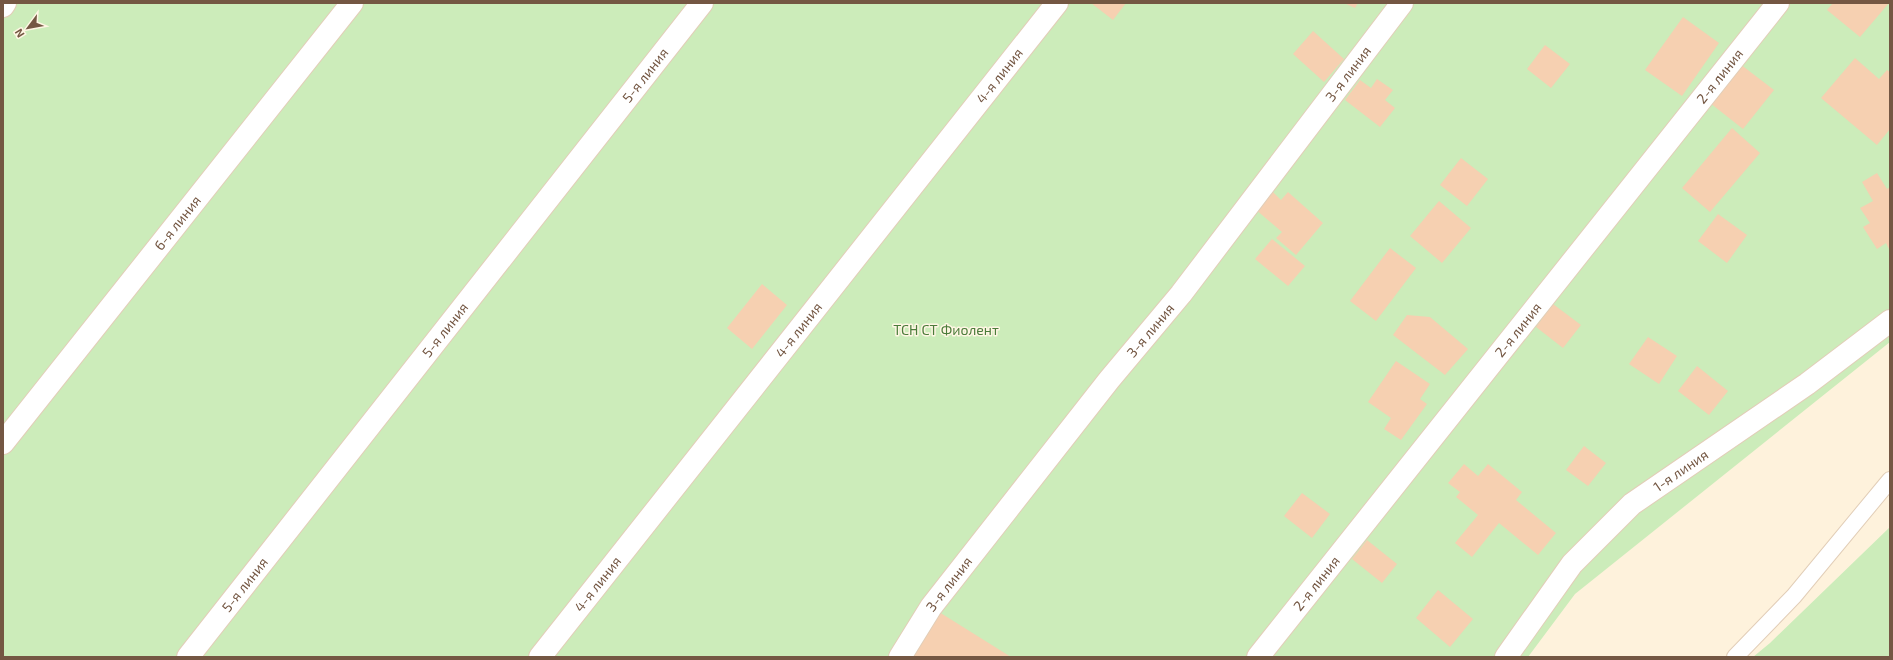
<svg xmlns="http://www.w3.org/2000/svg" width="1893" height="660" font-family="'Exo 2',sans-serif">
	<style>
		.green { fill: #ccecba }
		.building { fill: #f6d0b1 }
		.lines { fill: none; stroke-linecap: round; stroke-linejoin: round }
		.service-casing { stroke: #e2ceb8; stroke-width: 18 }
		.minor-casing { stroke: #e2ceb8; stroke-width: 24 }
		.service { stroke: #fff; stroke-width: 16 }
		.minor { stroke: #fff; stroke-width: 22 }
		.labels { text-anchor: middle; stroke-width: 3; stroke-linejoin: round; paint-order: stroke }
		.street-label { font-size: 14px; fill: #745743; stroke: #fff6e4 }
		.park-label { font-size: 14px; fill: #4b7c3a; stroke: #fff6e4 }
	</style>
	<rect width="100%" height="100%" fill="#fef2dc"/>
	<g class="green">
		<path d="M3 3H1890V342L1575 594 1528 657H3Z"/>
		<path d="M1890 527V657H1753L1770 643Z"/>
	</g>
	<g class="building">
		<path d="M1091 3H1126L1113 20Z"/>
		<path d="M1344 3H1358L1355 8Z"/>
		<path d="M1833 3H1889L1860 37 1827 10Z"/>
		<path d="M1683 17 1719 43 1682 96 1645 70Z"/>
		<path d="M1313 31 1344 59 1324 82 1293 54Z"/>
		<path d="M1545 45 1570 64 1551 88 1527 69Z"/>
		<path d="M1855 58 1879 79 1887 70 1890 72V129L1877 145 1821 98Z"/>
		<path d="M1740 64 1774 90 1743 129 1710 103Z"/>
		<path d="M1377 79 1393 90 1385 100 1395 108 1380 127 1345 100 1360 80 1371 88Z"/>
		<path d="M1732 128 1760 153 1710 212 1682 188Z"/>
		<path d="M1461 158 1488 179 1467 206 1440 185Z"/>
		<path d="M1877 173 1887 189 1890 187V251L1886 243 1877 249 1863 227 1870 223 1860 208 1873 201 1862 182Z"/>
		<path d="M1271 190 1281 200 1288 192 1323 223 1296 255 1276 238 1282 232 1255 209Z"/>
		<path d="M1439 201 1471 228 1442 263 1410 236Z"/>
		<path d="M1718 214 1747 235 1727 263 1698 241Z"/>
		<path d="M1272 239 1305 266 1288 286 1255 259Z"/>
		<path d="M1390 248 1416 268 1376 321 1350 301Z"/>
		<path d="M762 284 787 305 752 349 727 328Z"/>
		<path d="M1553 304 1581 325 1563 348 1536 327Z"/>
		<path d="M1407 315 1430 317 1468 349 1445 375 1393 335Z"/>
		<path d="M1648 337 1677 356 1659 384 1629 364Z"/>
		<path d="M1396 361 1430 384 1420 399 1427 404 1401 440 1384 429 1391 418 1368 402Z"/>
		<path d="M1697 366 1728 391 1709 415 1678 391Z"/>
		<path d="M1584 446 1606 463 1588 486 1566 470Z"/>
		<path d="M1464 464 1478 476 1488 464 1522 492 1516 500 1556 533 1538 555 1499 523 1472 557 1455 543 1478 515 1456 497 1460 492 1448 483Z"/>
		<path d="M1302 493 1330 514 1312 538 1284 516Z"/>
		<path d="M1367 540 1397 564 1382 583 1352 559Z"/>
		<path d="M1438 590 1473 619 1450 647 1416 618Z"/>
		<path d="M931 607 1011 657H900Z"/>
	</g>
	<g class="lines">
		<g class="service-casing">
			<path id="service" d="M1735 657 1794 596 1890 480"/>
		</g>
		<g class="minor-casing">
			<g id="minor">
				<path d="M3 6 5 3"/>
				<path id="s1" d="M3 443 352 3"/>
				<path id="s2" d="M188 657 702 3"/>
				<path id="s3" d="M540 657 1057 3"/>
				<path id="s4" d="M900 657 931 607 1109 380 1181 294 1402 3"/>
				<path id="s5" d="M1258 657 1778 3"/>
				<path id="s6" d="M1506 657 1572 564 1632 504 1807 384 1890 321"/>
			</g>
		</g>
		<use href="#service" class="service"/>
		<use href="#minor" class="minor"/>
	</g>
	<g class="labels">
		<g class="street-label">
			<text dy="5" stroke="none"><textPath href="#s4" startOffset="736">3-я линия</textPath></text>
			<text dy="5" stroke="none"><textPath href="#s2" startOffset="740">5-я линия</textPath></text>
			<text dy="5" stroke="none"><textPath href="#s3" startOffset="741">4-я линия</textPath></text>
			<text dy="5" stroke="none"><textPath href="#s5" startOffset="742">2-я линия</textPath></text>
			<text dy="5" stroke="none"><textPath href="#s1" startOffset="281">6-я линия</textPath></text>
			<text dy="5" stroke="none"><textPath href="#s2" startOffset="416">5-я линия</textPath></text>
			<text dy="5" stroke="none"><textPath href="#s3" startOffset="417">4-я линия</textPath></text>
			<text dy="5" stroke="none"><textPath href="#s4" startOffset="412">3-я линия</textPath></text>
			<text dy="5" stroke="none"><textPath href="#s5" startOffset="418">2-я линия</textPath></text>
			<text dy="5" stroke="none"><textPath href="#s6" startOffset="258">1-я линия</textPath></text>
			<text dy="5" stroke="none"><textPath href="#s3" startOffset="93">4-я линия</textPath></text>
			<text dy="5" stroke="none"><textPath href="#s4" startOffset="88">3-я линия</textPath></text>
			<text dy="5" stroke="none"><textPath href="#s5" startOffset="94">2-я линия</textPath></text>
			<text dy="5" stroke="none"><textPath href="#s2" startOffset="92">5-я линия</textPath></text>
		</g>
		<g class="park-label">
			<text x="946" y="335">ТСН СТ Фиолент</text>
		</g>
	</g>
	<rect width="1893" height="660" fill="none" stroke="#745743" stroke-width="8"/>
	<g transform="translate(28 28) rotate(238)" stroke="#fff6e4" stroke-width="3" paint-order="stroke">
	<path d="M0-3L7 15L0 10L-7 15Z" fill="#745743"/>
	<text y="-6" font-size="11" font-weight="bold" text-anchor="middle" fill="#745743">N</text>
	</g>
</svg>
